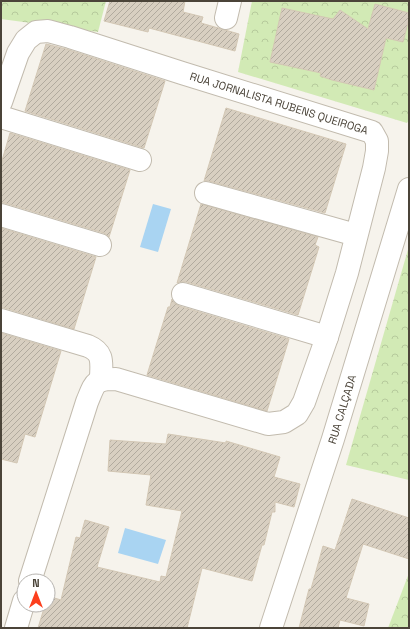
<svg xmlns="http://www.w3.org/2000/svg" width="410" height="629" font-family="'Space Grotesk',sans-serif">
	<style>
		.forest { fill: url(#forest-crowns) }
		.water { fill: #a9d4f2 }
		.building { fill: url(#building-hatch); stroke: #d3c7b4 }
		.lines { fill: none; stroke-linecap: round; stroke-linejoin: round }
		.minor-casing { stroke: #c2bbae; stroke-width: 24 }
		.minor { stroke: #fff; stroke-width: 22 }
		.labels { text-anchor: middle; stroke-width: 3.5; stroke-linejoin: round; paint-order: stroke }
		.street-label { font-size: 11px; fill: #4b4439; stroke: #fff }
	</style>
	<defs>
		<pattern id="forest-crowns" width="20" height="18" patternUnits="userSpaceOnUse"><rect width="20" height="18" fill="#d2eab5"/><path d="M2 6a3 3 0 1 1 6 0M12 15a3 3 0 1 1 6 0" fill="none" stroke="#b6ca9c"/></pattern>
		<pattern id="building-hatch" width="6" height="6" patternUnits="userSpaceOnUse"><rect width="6" height="6" fill="#d8cfc1"/><path d="M-1 1l2-2M0 6l6-6M5 7l2-2" fill="none" stroke="#b1aa9e"/></pattern>
	</defs>
	<rect width="100%" height="100%" fill="#f6f3ec"/>
	<g class="forest">
		<path d="M2 1H106L98 32 1 19Z"/>
		<path d="M252 1H409V120L407 123 238 72Z"/>
		<path d="M409 246V480L346 465Z"/>
		<path d="M409 573V628H388Z"/>
	</g>
	<g class="water">
		<path d="M153 204 171 209 158 252 140 247Z"/>
		<path d="M125 528 166 540 158 564 118 553Z"/>
	</g>
	<g class="building">
		<path d="M110 1H185L183 12 203 17 201 23 239 34 235 51 149 28 148 32 104 21Z"/>
		<path d="M375 4 409 13V19L403 42 386 38 374 90 332 80 320 76 321 73 270 62 282 8 333 19 340 10 368 29Z"/>
		<path d="M46 44 66 49 165 81 144 148 25 111Z"/>
		<path d="M226 108 346 144 325 213 209 181H204Z"/>
		<path d="M10 133 130 170 109 237 104 233 5 203H1V164Z"/>
		<path d="M201 204 318 237 315 245 319 247 298 315 187 282H180L177 283Z"/>
		<path d="M1 228 96 257 74 329 5 308H1Z"/>
		<path d="M172 299 174 303 179 306 289 339 267 411 147 375 168 307H170Z"/>
		<path d="M1 333 61 351 35 437 25 434 17 463 1 459Z"/>
		<path d="M168 434 226 443V441L280 457 274 477 300 484 294 507 275 502V512H272L264 545H262L252 581 202 568 187 628H38L45 605H48V596L61 600 76 537 80 538 85 520 109 527 97 567 160 582 161 576 166 577 182 511 146 505 151 475 108 471 110 440 166 444Z"/>
		<path d="M352 499 409 518V559L363 544 346 598 369 604 364 626 340 620 338 628H299L309 589H311L323 546 335 550Z"/>
	</g>
	<g class="lines">
		<g class="minor-casing">
			<g id="minor">
				<path d="M226 18 230 1"/>
				<path id="s1" d="M1 102 18 53 26 40 36 32 48 31 70 37 182 73 372 132 377 141V151L374 168 347 273 327 337 304 402 297 414 284 422 268 424 116 379C94 379 95 383 87 402L30 581"/>
				<path d="M1 117 140 160"/>
				<path d="M206 193 356 235"/>
				<path d="M1 215 100 245"/>
				<path d="M183 294 327 337"/>
				<path d="M1 320 88 346C105 353 101 364 101 380"/>
				<path d="M16 628 24 601"/>
				<path id="s2" d="M271 628 333 439 409 189"/>
			</g>
		</g>
		<use href="#minor" class="minor"/>
	</g>
	<g class="labels">
		<g class="street-label">
			<text dy="4" stroke="none"><textPath href="#s1" startOffset="334">RUA JORNALISTA RUBENS QUEIROGA</textPath></text>
			<text dy="4" stroke="none"><textPath href="#s2" startOffset="230">RUA CALÇADA</textPath></text>
		</g>
	</g>
	<rect width="410" height="629" fill="none" stroke="#4b4439" stroke-width="4"/>
	<g transform="translate(36 593)"><circle r="19" fill="#ffffff" stroke="#b7b4b0"/>
	<path d="M0-3L7 15L0 10L-7 15Z" fill="#fc3f1d"/>
	<text y="-6" font-size="11" font-weight="bold" text-anchor="middle" fill="#4b4439">N</text>
	</g>
</svg>
